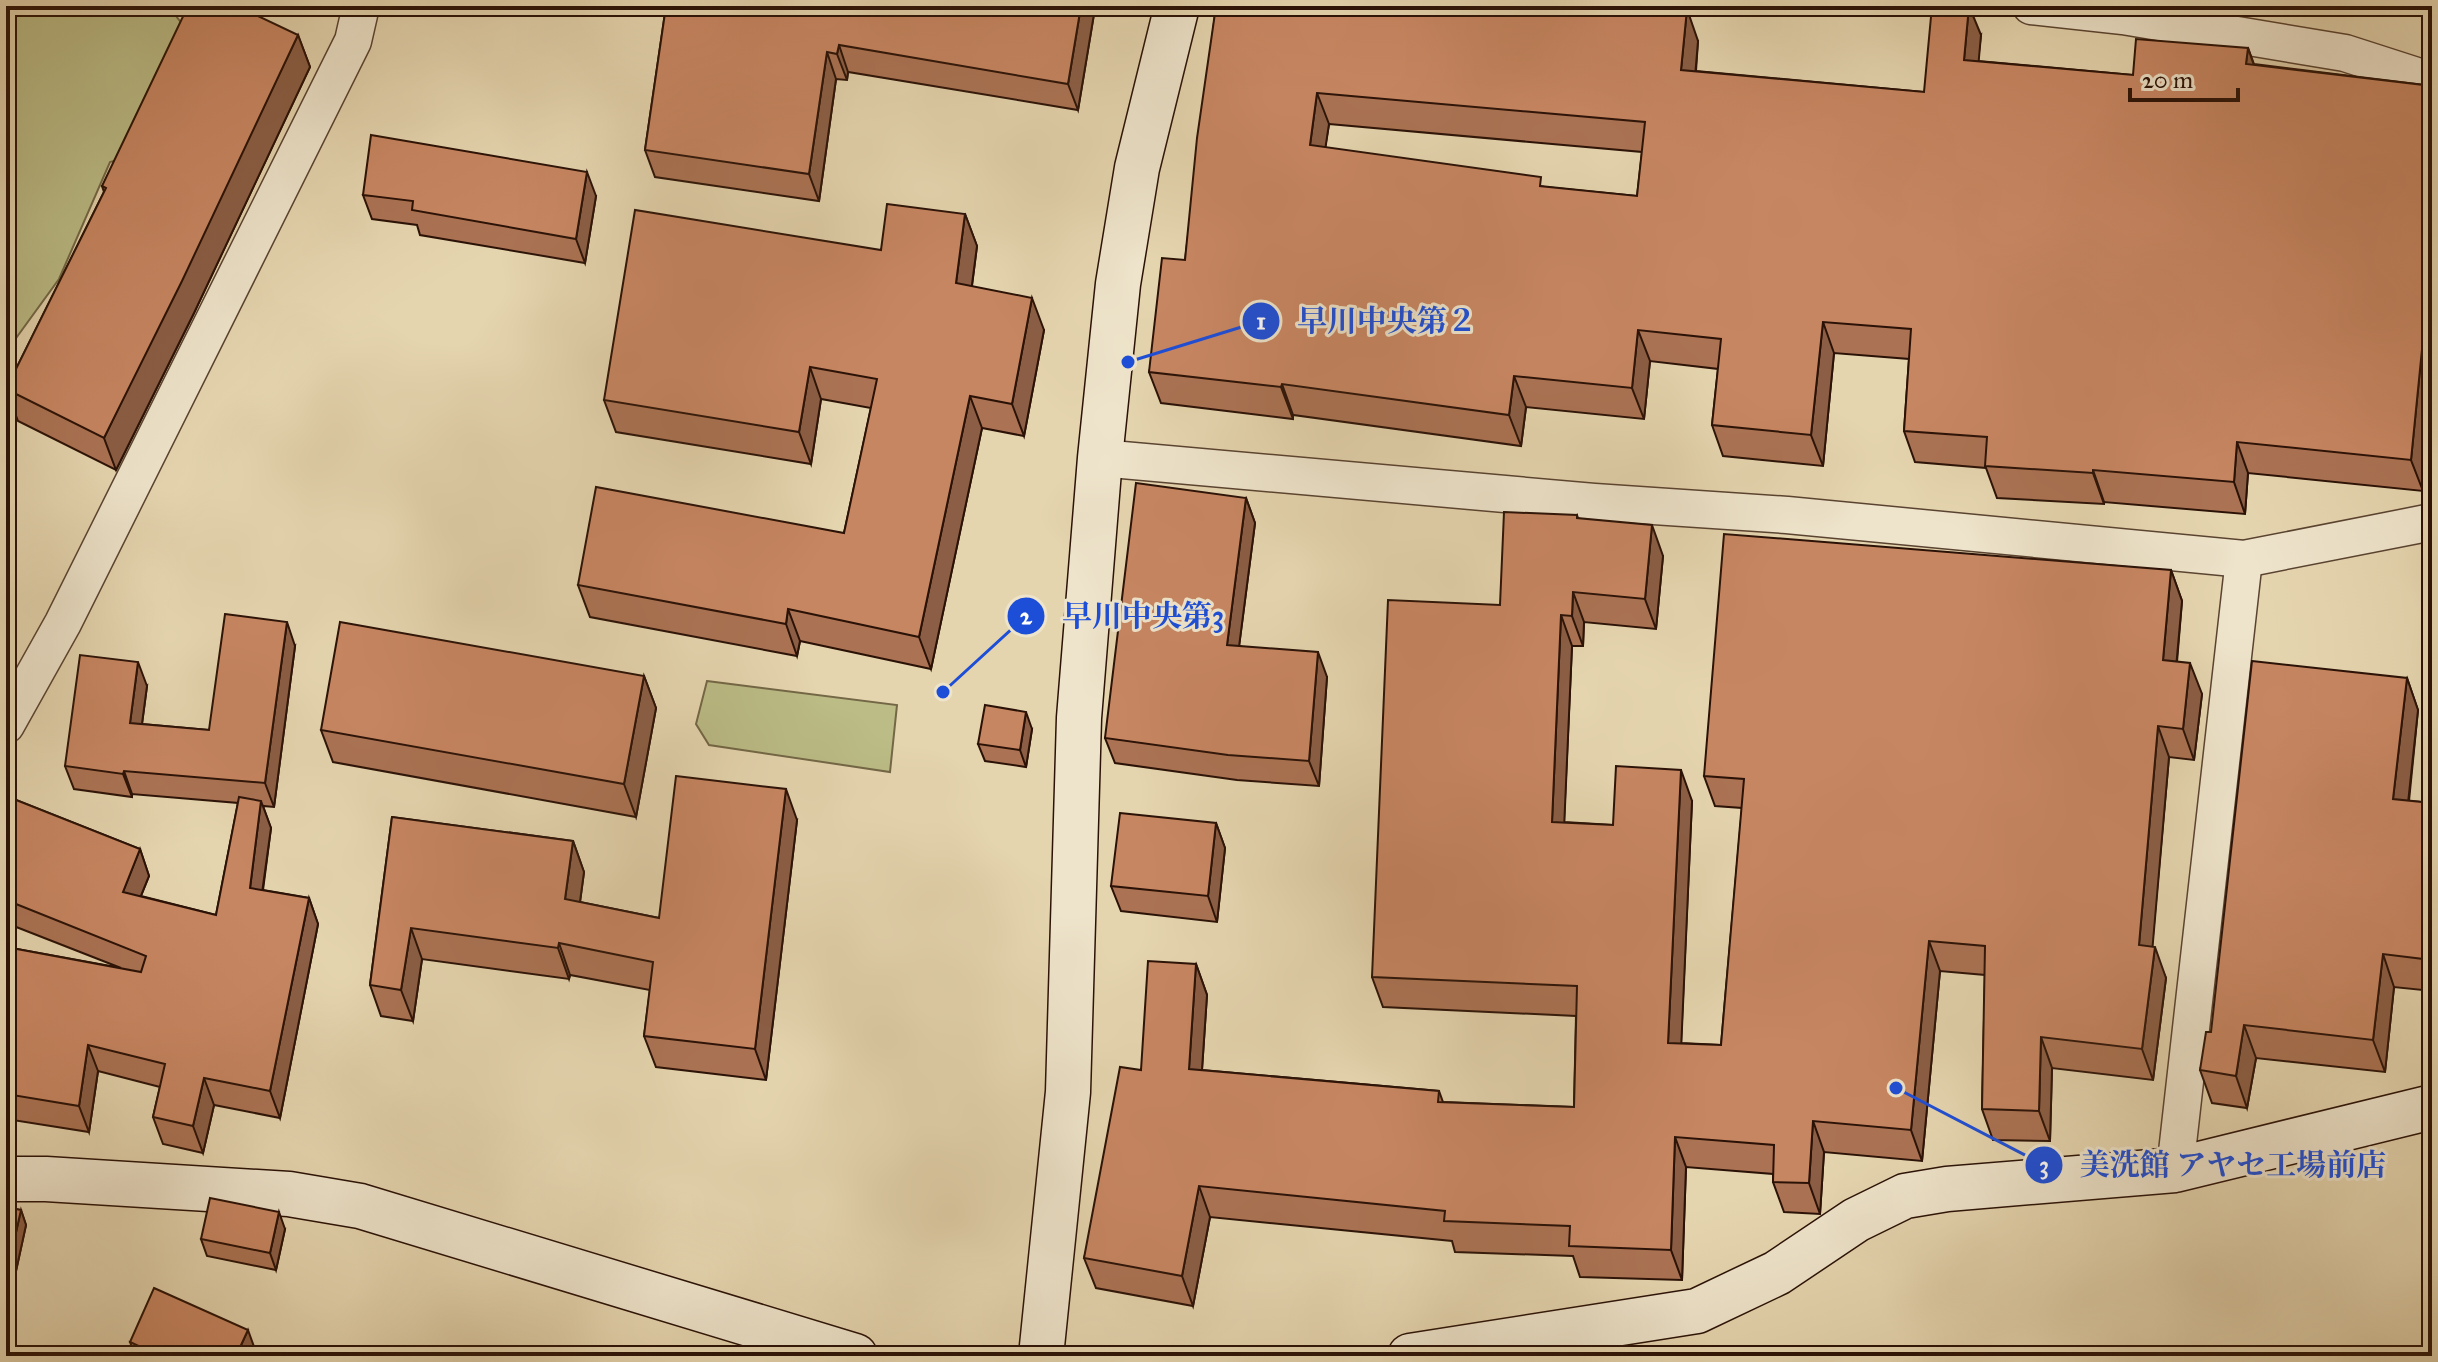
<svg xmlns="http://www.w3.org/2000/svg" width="2438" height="1362" font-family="'IM FELL Great Primer','Noto Serif JP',serif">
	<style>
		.green { fill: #bbbc86; stroke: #736746; stroke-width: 2 }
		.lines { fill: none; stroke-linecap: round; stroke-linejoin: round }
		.street-casing { stroke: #5a4331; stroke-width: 39 }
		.secondary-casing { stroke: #2b1207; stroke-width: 47 }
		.street { stroke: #eee4cb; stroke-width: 36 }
		.secondary { stroke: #eee4cb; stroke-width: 44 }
		.wall { fill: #ab7354; stroke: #2b1207; stroke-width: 2; fill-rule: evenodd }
		.shaded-wall { fill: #8b5e45; stroke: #2b1207; stroke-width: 2 }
		.building { fill: #c78662; stroke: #2b1207; stroke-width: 2; fill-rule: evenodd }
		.leader { fill: none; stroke: #1d4ed8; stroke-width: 3 }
		.callout-dot { fill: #1d4ed8; stroke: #eee4cb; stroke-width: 3 }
		.mark-label { font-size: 24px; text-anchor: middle; font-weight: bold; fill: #fff }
		.callout-label { font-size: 30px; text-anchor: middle; font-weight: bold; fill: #1d4ed8; stroke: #eee4cb; stroke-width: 6; stroke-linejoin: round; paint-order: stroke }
	</style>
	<rect width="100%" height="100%" fill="#e5d5af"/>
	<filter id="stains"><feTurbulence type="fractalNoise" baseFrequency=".0025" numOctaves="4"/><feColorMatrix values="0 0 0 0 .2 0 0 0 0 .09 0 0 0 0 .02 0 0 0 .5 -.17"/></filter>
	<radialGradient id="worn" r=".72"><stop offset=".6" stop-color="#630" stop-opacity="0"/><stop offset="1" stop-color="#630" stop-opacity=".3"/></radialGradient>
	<g class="green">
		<path d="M6 6H168L183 25 128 157 110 162 59 279 11 345H6Z"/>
		<path d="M707 681 897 705 890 772 709 745 696 724Z"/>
	</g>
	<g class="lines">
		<g class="street-casing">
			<g id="street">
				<path d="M2031 6 2123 16 2345 53 2432 81"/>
				<path d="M1100 458 1594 502 1787 515 2244 559 2432 522"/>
				<path d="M6 725 63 623 353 41 361 6"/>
				<path d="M2175 1170 2244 559"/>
			</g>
		</g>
		<g class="secondary-casing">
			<g id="secondary">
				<path d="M6 1179H46L289 1194 360 1206 855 1356"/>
				<path d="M1041 1356 1068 1092 1079 718 1100 458 1118 284 1137 168 1177 6"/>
				<path d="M1410 1356 1697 1311 1777 1273 1856 1220 1905 1196 1947 1189 2175 1170 2432 1107"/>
			</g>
		</g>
		<use href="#street" class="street"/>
		<use href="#secondary" class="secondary"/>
	</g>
	<g class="wall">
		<path d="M666 6 1094 14 1078 110 848 72 847 80 836 79 819 201 655 177 645 150Z"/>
		<path d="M1216 6 1698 41 1696 71 1924 92 1981 35 1978 61 2133 75 2248 48 2254 64 2432 86 2423 491 2248 473 2245 514 2104 502V504L1997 498 1986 468 1915 462 1904 431 1909 359 1834 353 1823 466 1723 456 1712 425 1718 369 1650 361 1644 419 1526 407 1521 446 1293 415V419L1161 403 1149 372 1185 260ZM1329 124 1642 152 1637 196 1545 187 1325 148Z"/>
		<path d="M298 35 310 67 194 313 116 470 18 421 6 389 104 192 102 186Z"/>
		<path d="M363 195 596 196 585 263 420 235 417 225 372 219Z"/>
		<path d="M965 214 977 246 972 286 1044 330 1024 436 982 428 931 669 800 641 797 656 590 617 578 585 844 533 871 408 821 399 811 464 616 432 604 400 881 250Z"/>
		<path d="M1246 498 1255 523 1239 646 1327 677 1319 786 1237 780 1115 763 1105 738Z"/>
		<path d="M1577 515 1578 518 1663 556 1656 629 1584 622 1583 646H1572L1564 822 1613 825 1692 801 1681 1043 1721 1045 1742 808 1715 806 1704 776 2171 570 2182 601 2177 662 2202 694 2194 760 2169 757 2152 947 2166 978 2153 1080 2052 1068 2050 1141 1993 1140 1982 1109 1985 975 1940 971 1922 1161 1824 1152 1820 1214 1784 1212 1773 1182V1174L1686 1167 1682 1280 1580 1277 1573 1256 1455 1252 1452 1241 1210 1217 1193 1306 1096 1288 1084 1258 1141 1070 1196 964 1207 995 1202 1070 1439 1091 1443 1102 1574 1107 1576 1016 1383 1007 1372 977 1500 605Z"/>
		<path d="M295 646 274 807 263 806 271 828 263 890 309 898 318 924 280 1118 214 1105 203 1153 163 1144 153 1117 160 1087 98 1071 89 1132 6 1119V947L121 968 6 923V796L140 849 149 876 141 896 216 915 238 803 132 794V797L74 789 65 766 147 686 142 724 209 730Z"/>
		<path d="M644 676 656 708 636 817 333 762 321 730Z"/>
		<path d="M2407 678 2418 710 2409 801 2432 803V991L2394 987 2385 1072 2256 1058 2247 1108 2212 1103 2200 1070 2211 1032Z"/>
		<path d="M1032 729 1026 767 985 761 978 744Z"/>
		<path d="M392 817 573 841 584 872 580 902 659 918 797 820 766 1080 656 1067 644 1036 650 990 570 975 569 979 422 959 413 1021 381 1016 370 985Z"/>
		<path d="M1216 823 1225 848 1217 922 1121 911 1111 886Z"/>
		<path d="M6 1207 21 1210 26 1225 11 1294 6 1292Z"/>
		<path d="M285 1229 276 1270 207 1256 201 1239Z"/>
		<path d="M130 1342 257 1355V1356H135Z"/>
	</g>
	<g class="shaded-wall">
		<path d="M1081 6H1091L1094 14 1078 110 1068 84Z"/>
		<path d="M1969 6 1981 35 1976 91 1964 60Z"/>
		<path d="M1687 9 1698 41 1693 101 1681 70Z"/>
		<path d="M298 35 310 67 194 313 116 470 104 438Z"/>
		<path d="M839 45 848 72 847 80 837 54Z"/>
		<path d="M2248 48 2259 80 2246 64Z"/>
		<path d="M827 52 836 79 819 201 809 174Z"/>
		<path d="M1317 93 1329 124 1321 177 1310 145Z"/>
		<path d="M587 172 596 196 585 263 576 239Z"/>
		<path d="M965 214 977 246 968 315 956 283Z"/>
		<path d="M2432 249V396L2423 491 2411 460Z"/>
		<path d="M1032 298 1044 330 1024 436 1012 404Z"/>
		<path d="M1823 322 1834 353 1823 466 1811 435Z"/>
		<path d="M1638 330 1650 361 1644 419 1632 388Z"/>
		<path d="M810 367 821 399 811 464 799 432Z"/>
		<path d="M1514 376 1526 407 1521 446 1509 415Z"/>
		<path d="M1282 384 1293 415V419L1281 387Z"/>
		<path d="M970 396 982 428 931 669 919 637Z"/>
		<path d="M2237 442 2248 473 2245 514 2234 482Z"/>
		<path d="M2093 470 2104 502V504L2093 473Z"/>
		<path d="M1246 498 1255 523 1236 670 1227 645Z"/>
		<path d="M1652 525 1663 556 1656 629 1645 599Z"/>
		<path d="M2171 570 2182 601 2174 690 2163 660Z"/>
		<path d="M1573 592 1584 622 1583 646 1572 616Z"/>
		<path d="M788 609 800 641 797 656 786 624Z"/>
		<path d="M1561 615 1572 646 1563 852 1552 822Z"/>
		<path d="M287 622 295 646 274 807 265 783Z"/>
		<path d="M1318 652 1327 677 1319 786 1309 761Z"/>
		<path d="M138 662 147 686 139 746 130 723Z"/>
		<path d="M2190 663 2202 694 2194 760 2183 729Z"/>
		<path d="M644 676 656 708 636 817 624 784Z"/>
		<path d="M2407 678 2418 710 2405 831 2393 799Z"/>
		<path d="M1026 712 1032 729 1026 767 1020 750Z"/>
		<path d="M2158 726 2169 757 2150 976 2139 945Z"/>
		<path d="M1681 770 1692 801 1680 1073 1668 1043Z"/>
		<path d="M124 771 132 794V797L123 774Z"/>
		<path d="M786 789 797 820 766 1080 755 1049Z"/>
		<path d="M261 801 271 828 259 915 250 888Z"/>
		<path d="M1216 823 1225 848 1217 922 1208 896Z"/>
		<path d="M573 841 584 872 576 931 565 899Z"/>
		<path d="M140 849 149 876 132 918 123 892Z"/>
		<path d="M309 898 318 924 280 1118 270 1091Z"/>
		<path d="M411 928 422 959 413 1021 401 990Z"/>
		<path d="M1929 941 1940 971 1922 1161 1911 1130Z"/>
		<path d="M559 943 570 975 569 979 558 948Z"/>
		<path d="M2155 947 2166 978 2153 1080 2142 1049Z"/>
		<path d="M2383 954 2394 987 2385 1072 2373 1040Z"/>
		<path d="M1196 964 1207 995 1200 1099 1189 1069Z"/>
		<path d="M2244 1025 2256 1058 2247 1108 2236 1076Z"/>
		<path d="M2041 1037 2052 1068 2050 1141 2039 1111Z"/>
		<path d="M88 1045 98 1071 89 1132 79 1106Z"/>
		<path d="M204 1078 214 1105 203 1153 193 1126Z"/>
		<path d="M1813 1121 1824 1152 1820 1214 1809 1183Z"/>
		<path d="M1675 1137 1686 1167 1682 1280 1671 1250Z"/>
		<path d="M1199 1186 1210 1217 1193 1306 1182 1276Z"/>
		<path d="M21 1210 26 1225 11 1294 6 1277Z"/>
		<path d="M279 1212 285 1229 276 1270 270 1253Z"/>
		<path d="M248 1330 257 1355V1356H236Z"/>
	</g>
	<g class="building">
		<path d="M188 6H237L298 35 182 281 104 438 6 389 106 188 102 186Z"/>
		<path d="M666 6H1081L1068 84 839 45 837 54 827 52 809 174 645 150Z"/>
		<path d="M1216 6H1650L1687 9 1681 70 1924 92 1932 6H1969L1964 60 2133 75 2136 39 2248 48 2246 64 2432 86V249L2411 460 2237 442 2234 482 2093 470V473L1985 466 1987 437 1904 431 1911 329 1823 322 1811 435 1712 425 1721 339 1638 330 1632 388 1514 376 1509 415 1282 384 1281 387 1149 372 1162 258 1185 260 1197 138ZM1317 93 1645 122 1637 196 1540 186 1541 177 1310 145Z"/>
		<path d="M371 135 587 172 576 239 412 210 413 201 363 195Z"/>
		<path d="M887 204 965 214 956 283 1032 298 1012 404 970 396 919 637 788 609 786 624 578 585 596 487 844 533 877 379 810 367 799 432 604 400 635 210 881 250Z"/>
		<path d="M1136 483 1246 498 1227 645 1318 652 1309 761 1228 755 1105 738Z"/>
		<path d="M1504 512 1577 515V518L1652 525 1645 599 1573 592 1572 616 1561 615 1552 822 1613 825 1616 766 1681 770 1668 1043 1721 1045 1744 779 1704 776 1724 534 2171 570 2163 660 2190 663 2183 729 2158 726 2139 945 2155 947 2142 1049 2041 1037 2039 1111 1982 1109 1985 946 1929 941 1911 1130 1813 1121 1809 1183 1773 1182 1774 1145 1675 1137 1671 1250 1569 1246 1570 1226 1444 1221 1445 1211 1199 1186 1182 1276 1084 1258 1120 1067 1141 1070 1148 961 1196 964 1189 1069 1439 1091 1438 1102 1574 1107 1577 986 1372 977 1388 600 1500 605Z"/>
		<path d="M225 614 287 622 265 783 124 771 123 774 65 766 80 655 138 662 130 723 209 730Z"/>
		<path d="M340 622 644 676 624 784 321 730Z"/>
		<path d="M2252 661 2407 678 2393 799 2432 803V960L2383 954 2373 1040 2244 1025 2236 1076 2200 1070 2206 1032H2211Z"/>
		<path d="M985 705 1026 712 1020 750 978 744Z"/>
		<path d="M676 776 786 789 755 1049 644 1036 653 962 559 943 558 948 411 928 401 990 370 985 392 817 573 841 565 899 659 918Z"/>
		<path d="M6 796 140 849 123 892 216 915 239 797 261 801 250 888 309 898 270 1091 204 1078 193 1126 153 1117 165 1064 88 1045 79 1106 6 1094V947L141 972 146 956 6 900Z"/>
		<path d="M1120 813 1216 823 1208 896 1111 886Z"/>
		<path d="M210 1198 279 1212 270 1253 201 1239Z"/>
		<path d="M6 1207 21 1210 6 1277Z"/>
		<path d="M154 1288 248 1330 236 1356H160L130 1342Z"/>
	</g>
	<path class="leader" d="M1128 362L1261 321M943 692L1026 616M1896 1088L2044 1165"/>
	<g class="callout-dot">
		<circle cx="1128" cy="362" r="8"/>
		<circle cx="943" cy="692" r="8"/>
		<circle cx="1896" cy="1088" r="8"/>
		<circle cx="1261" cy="321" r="20"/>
		<circle cx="1026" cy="616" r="20"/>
		<circle cx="2044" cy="1165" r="20"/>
	</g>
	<g class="mark-label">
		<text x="1261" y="329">1</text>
		<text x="1026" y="624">2</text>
		<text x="2044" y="1173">3</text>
	</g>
	<g class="callout-label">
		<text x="1387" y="331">早川中央第２</text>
		<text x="1143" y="626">早川中央第3</text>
		<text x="2233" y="1175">美洗館 アヤセ工場前店</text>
	</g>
	<rect width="2438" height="1362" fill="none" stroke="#e5d5af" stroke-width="32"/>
	<rect x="8" y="8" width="2422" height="1346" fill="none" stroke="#2b1207" stroke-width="4"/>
	<rect x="16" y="16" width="2406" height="1330" fill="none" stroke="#2b1207" stroke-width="2"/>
	<path d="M2130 88v12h108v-12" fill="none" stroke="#2b1207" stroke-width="4"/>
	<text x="2142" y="88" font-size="24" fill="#2b1207" stroke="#eee4cb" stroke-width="6" paint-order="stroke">20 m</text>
	<rect width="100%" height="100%" filter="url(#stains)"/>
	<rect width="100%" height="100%" fill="url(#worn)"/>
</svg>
